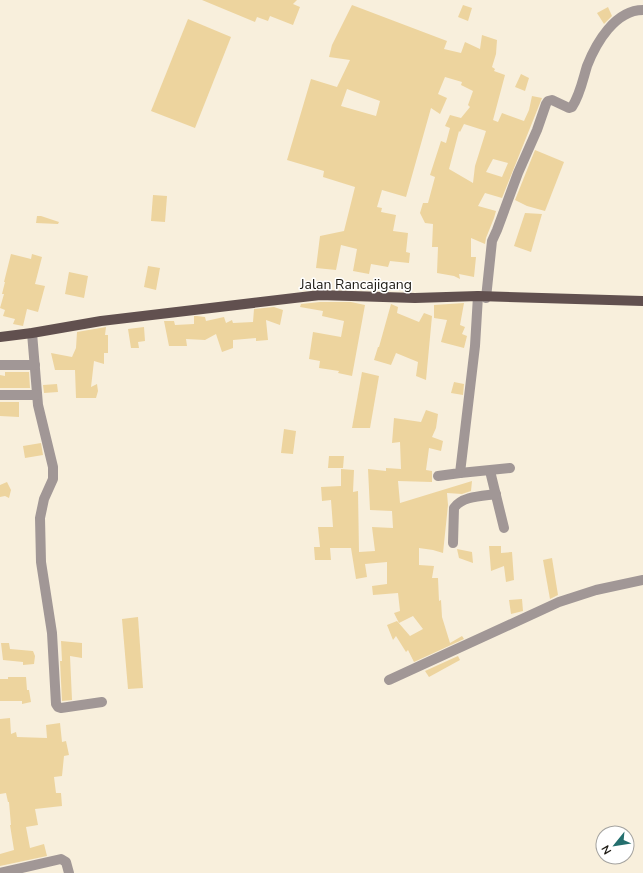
<svg xmlns="http://www.w3.org/2000/svg" width="643" height="873" font-family="'Nunito Sans',sans-serif">
	<style>
		.building { fill: #edd49e; fill-rule: evenodd }
		.lines { fill: none; stroke-linecap: round; stroke-linejoin: round }
		.minor { stroke: #a19796; stroke-width: 10 }
		.major { stroke: #61504f; stroke-width: 10 }
		.labels { text-anchor: middle; stroke-width: 3; stroke-linejoin: round; paint-order: stroke }
		.street-label { font-size: 14px; fill: #1c1912; stroke: #fff }
	</style>
	<rect width="100%" height="100%" fill="#f8efdc"/>
	<g class="building">
		<path d="M202 0H297L293 4 300 7 293 25 270 16 268 21 257 17 255 22Z"/>
		<path d="M352 5 447 41 444 49 461 53 465 42 480 49 482 35 497 40 496 54 492 67 495 69 494 71 505 75 493 120 498 122 502 113 524 121 529 110 532 96 542 98 502 198 485 193 478 206 496 211 494 218 486 238 485 244 471 238V257H476L474 277 459 274 460 279 454 276 437 273 438 247H432L433 224 425 223 420 213 423 203H428L435 177 430 175 441 141 446 143 450 128 445 126 450 115 461 118 470 107 468 105 473 91 461 85 462 82 445 77 438 94 447 98 440 114 431 108 406 197 382 190 377 207 382 208 381 212 396 215 393 231 408 233 406 252 410 253 409 263 390 261 388 267 371 264 369 274 353 271 357 249 341 245 336 270 316 268 320 236 344 231 355 187 323 177 324 171 287 160 311 79 337 87 350 60 329 57 332 45ZM347 89 380 101 376 116 341 106ZM464 124 486 131 475 166 473 183 449 169 459 131 460 132ZM493 159 508 163 502 177 486 172Z"/>
		<path d="M463 5 472 8 468 21 458 17Z"/>
		<path d="M608 7 612 16 604 24 597 13Z"/>
		<path d="M188 19 231 37 195 128 151 111Z"/>
		<path d="M521 74 529 78 525 91 515 87Z"/>
		<path d="M535 150 564 162 545 211 527 206 515 200Z"/>
		<path d="M153 195 167 196 165 222 151 221Z"/>
		<path d="M525 213 542 214 531 252 514 246Z"/>
		<path d="M37 216H41L59 222 58 224 36 223Z"/>
		<path d="M11 254 31 259 32 254 42 257 35 284 45 286 38 312 27 309 23 326 13 324 15 319 3 316 5 310 0 308 4 294H2L5 282H4Z"/>
		<path d="M148 266 160 268 156 290 144 287Z"/>
		<path d="M69 272 88 276 84 298 65 294Z"/>
		<path d="M320 302H351L365 305 352 376 338 373 339 371 319 368 320 361 309 359 313 332 341 337 344 321 322 316 323 311 300 307 301 304Z"/>
		<path d="M464 303 460 325 465 327 462 334 467 336 464 348 441 342 447 320 434 318V305Z"/>
		<path d="M391 304 398 307 397 313 419 322 424 313 432 316 426 380 416 376 418 362 396 353 391 365 374 360 378 347H379Z"/>
		<path d="M274 307 283 310 280 325 266 320 268 340 256 341V338L233 340V348L222 352 216 334 205 340 186 339 187 346H169L164 321H174L175 325 194 324V316H197L205 317 206 321 224 317 226 323 232 320 233 323 253 322 254 309Z"/>
		<path d="M106 327 105 335H108V353H104V364L94 361 91 387 97 384 98 391 96 398H76L75 370H55L51 353 72 357 76 348 77 332Z"/>
		<path d="M144 327 145 341 138 342 139 348H131L128 329Z"/>
		<path d="M5 372H29L30 388H0V375L5 376Z"/>
		<path d="M362 372 379 376 370 428H352Z"/>
		<path d="M454 382 464 384 463 395 451 393Z"/>
		<path d="M57 384 58 392 44 393 43 385Z"/>
		<path d="M0 402H19V417L0 416Z"/>
		<path d="M426 410 438 414 436 428 432 437 443 441 441 451 429 448 426 470 432 471V482L398 481 400 503 472 481 471 491 462 494 447 493 448 505 443 553 433 550 419 548V565L434 566 432 578H438L439 601 441 600 442 617 450 643 462 636 464 639 414 662 408 650 406 652 396 636 393 640 387 625 397 621 410 636 423 629 413 616 399 623 394 613 400 611 398 593 373 595 372 586 387 584V562L365 564 367 577 356 579 351 548H330L331 560H315L314 547H320L318 527H333L331 500 322 501 321 487 341 486V469L354 470 353 492 358 491 359 552 375 551 372 527 393 528 392 511 370 510 368 469 386 471V468L401 469 400 442 392 443 394 418 421 422Z"/>
		<path d="M284 429 296 431 293 454 281 453Z"/>
		<path d="M41 443 43 455 25 458 23 446Z"/>
		<path d="M329 456H344L343 468H328Z"/>
		<path d="M7 482 11 490 9 498 5 496 0 497V485Z"/>
		<path d="M489 546H501V553L512 552 514 580 506 582 504 566 491 571Z"/>
		<path d="M457 549 472 552 473 563 459 558Z"/>
		<path d="M552 558 558 595 550 599 543 560Z"/>
		<path d="M522 599 523 611 511 614 509 600Z"/>
		<path d="M138 617 143 688 128 689 122 619Z"/>
		<path d="M61 641 82 643V658L70 656 72 700 62 701 60 661H62Z"/>
		<path d="M1 643H9L10 649 33 651 35 656 34 664 23 665V662L3 660Z"/>
		<path d="M458 656 460 660 429 677 425 671Z"/>
		<path d="M8 677H26L27 690H29L31 702 22 704V701H0V679H8Z"/>
		<path d="M10 718 11 734 16 732 17 737 47 738 46 725 60 723 62 742 66 741 69 755 64 756 62 776 54 777 56 793H61L62 806 35 809 38 825 26 827 30 848 44 844 47 856 0 866V854L14 850 10 825H11L9 802H8L6 793 0 794V719Z"/>
	</g>
	<g class="lines">
		<g class="minor">
			<path d="M486 298 492 241 497 230 518 173 537 130 546 104 548 101 552 100 569 108 572 107C580 95 583 79 587 66 596 43 615 10 643 10"/>
			<path d="M32 333 38 405 53 467V479L44 499 40 518 41 562 52 633 56 704 58 707 61 708 102 702"/>
			<path d="M0 365H35"/>
			<path d="M0 395H37"/>
			<path d="M490 471 504 528"/>
			<path d="M460 473 510 468"/>
			<path d="M438 476 460 473 475 346 478 296"/>
			<path d="M453 543 454 508C462 496 483 496 496 494"/>
			<path d="M389 680 559 602 596 590 643 580"/>
			<path d="M0 873 61 859 66 862 69 873"/>
		</g>
		<path class="major" d="M0 337 32 333 101 321 320 295 415 298 478 296 643 301"/>
	</g>
	<g class="labels">
		<g class="street-label">
			<text x="356" y="289">Jalan Rancajigang</text>
		</g>
	</g>
	<g transform="translate(615 845) rotate(240)"><circle r="19" fill="#ffffff" stroke="#a4a3a0"/>
	<path d="M0-3L7 15L0 10L-7 15Z" fill="#246f6e"/>
	<text y="-6" font-size="11" font-weight="bold" text-anchor="middle" fill="#1c1912">N</text>
	</g>
</svg>
